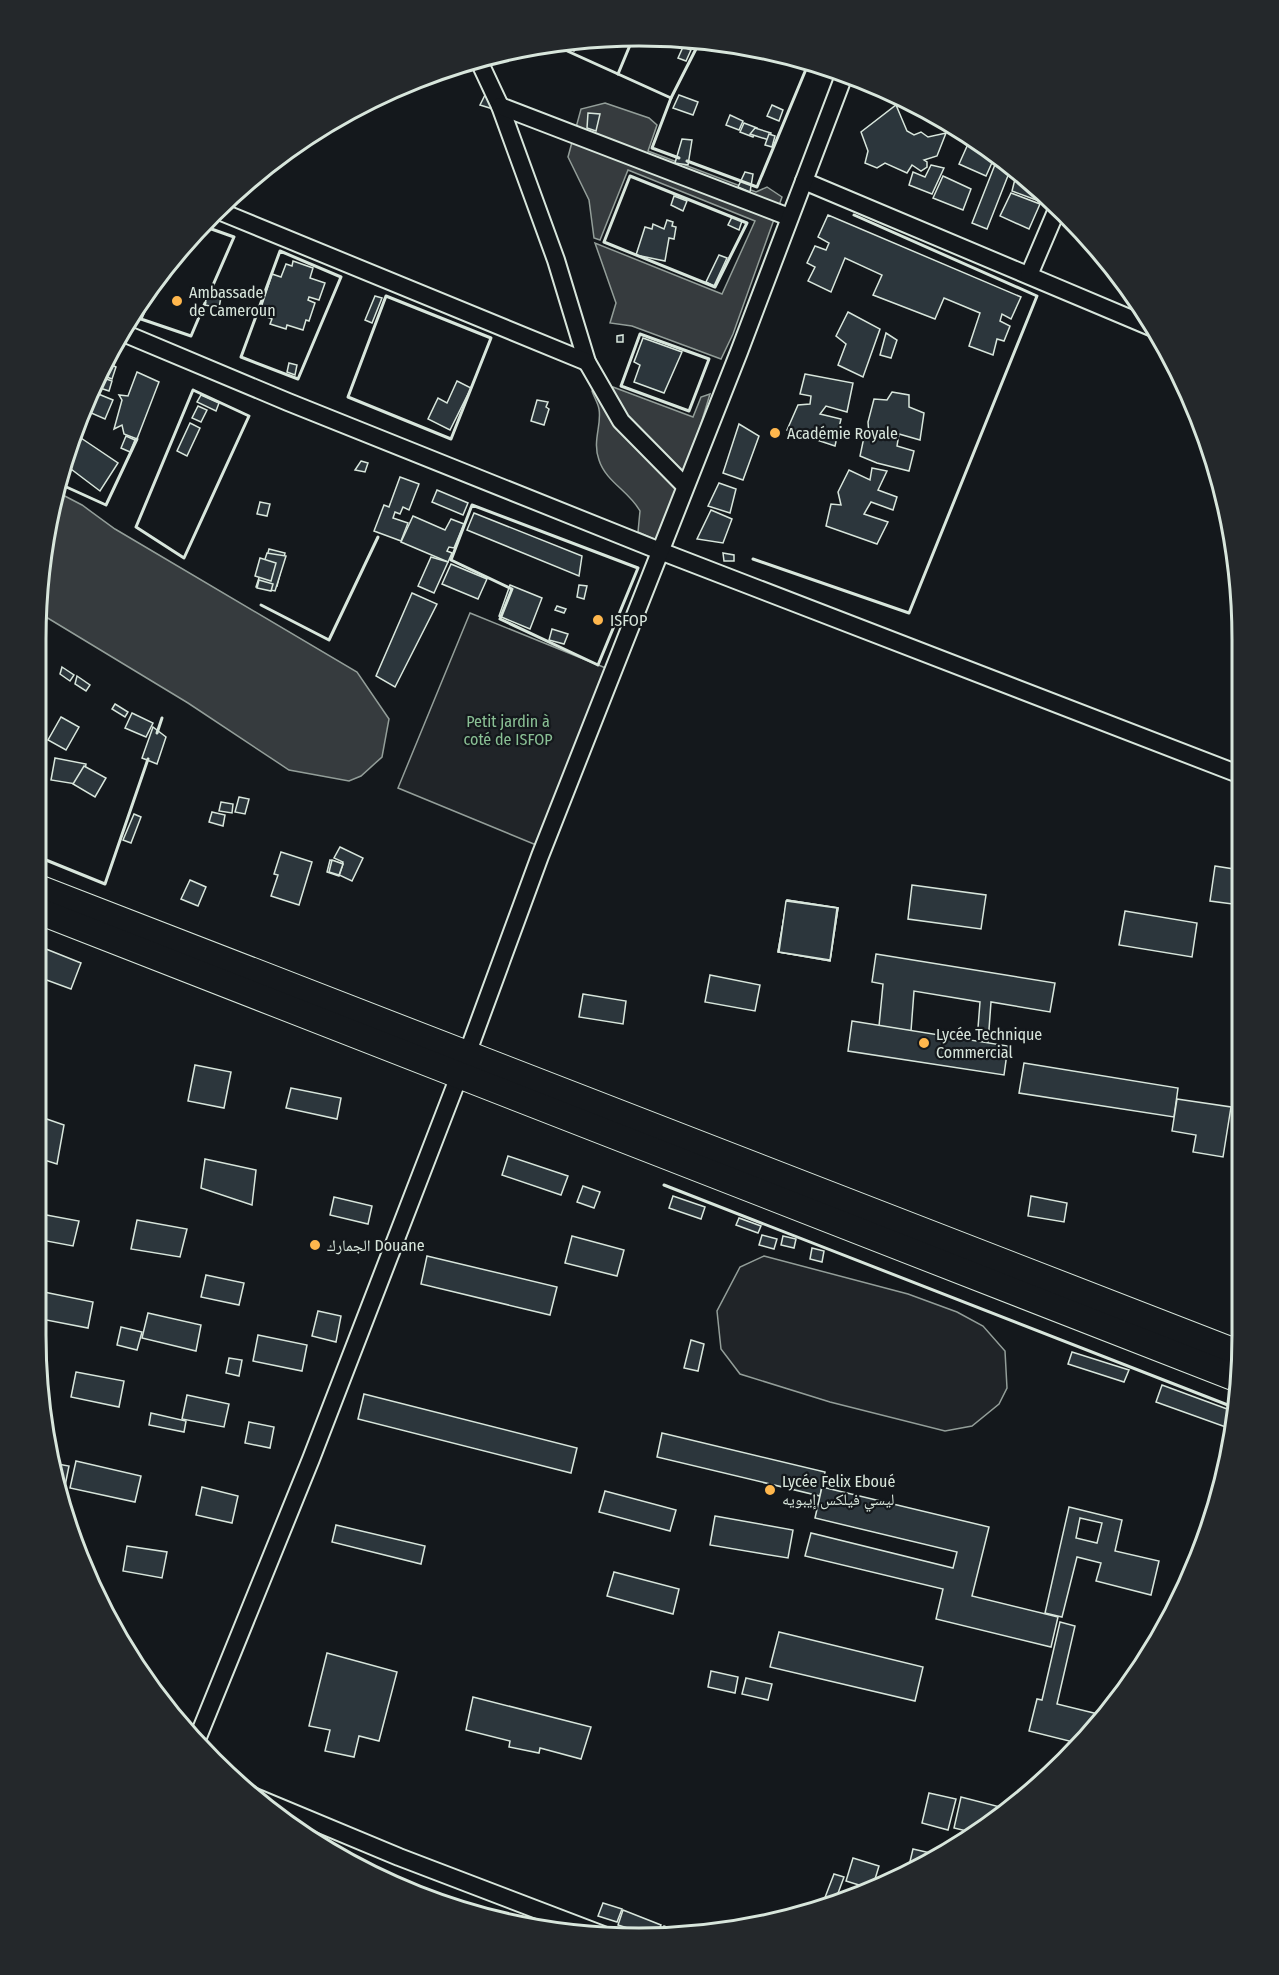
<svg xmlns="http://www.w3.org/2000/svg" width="1279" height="1975" font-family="'Fira Sans Condensed','Noto Naskh Arabic',sans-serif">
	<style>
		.green { fill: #202428; stroke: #939e99; stroke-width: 1.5 }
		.water { fill: #363b3e; stroke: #939e99; stroke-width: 1.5 }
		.building { fill: #2c363c; stroke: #d8e6dc; stroke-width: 1.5; fill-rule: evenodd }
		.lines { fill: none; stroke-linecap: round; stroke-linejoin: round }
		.street-casing { stroke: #d8e6dc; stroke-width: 20 }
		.primary-casing { stroke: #d8e6dc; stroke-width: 28 }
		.street { stroke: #14181c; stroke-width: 16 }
		.primary { stroke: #14181c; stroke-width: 26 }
		.wall { stroke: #d8e6dc; stroke-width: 3 }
		.poi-dot { fill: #ffb74d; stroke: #14181c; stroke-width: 2 }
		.labels { text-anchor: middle; stroke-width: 4.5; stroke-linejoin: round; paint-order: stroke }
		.poi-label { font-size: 16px; fill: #d8e6dc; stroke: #14181c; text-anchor: start }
		.park-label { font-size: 16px; fill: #8ac095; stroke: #14181c }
		.rim { fill: none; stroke: #d8e6dc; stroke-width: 3 }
	</style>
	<rect width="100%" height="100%" fill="#14181c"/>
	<g class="green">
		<path d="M470 613 618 673 546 849 398 788Z"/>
		<path d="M764 1256 908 1294 957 1312 983 1326 1005 1351 1007 1388 999 1404 972 1426 945 1431 830 1402 740 1374 721 1349 717 1311 740 1267Z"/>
	</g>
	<g class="water">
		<path d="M605 103 649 118 657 125 648 151 756 192 767 187 782 197 733 334 721 359 632 326 610 323 616 303 595 243 722 294 755 221 628 170 600 240 594 238 589 200 568 157 581 109Z"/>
		<path d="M613 387 693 417 701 397 710 394 700 427 656 540 638 532 640 511C629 491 606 482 599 460 592 441 602 425 599 409 598 403 594 397 592 391Z"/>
		<path d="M59 493 82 505 115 529 357 672 389 719 382 757 361 776 349 781 289 770 188 703 41 614V560Z"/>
	</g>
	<g class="building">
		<path d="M578 41 574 51 563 45 564 43Z"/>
		<path d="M683 47 691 50 686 61 678 58Z"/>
		<path d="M485 95 496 100 493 109 480 105Z"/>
		<path d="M679 95 698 102 693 115 673 108Z"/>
		<path d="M772 105 783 110 779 121 767 116Z"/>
		<path d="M896 105 907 131 914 135 921 132 928 137 946 133 937 156 924 160 927 162V167L921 171 912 165 907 173 885 163 877 168 865 163 868 151 861 132Z"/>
		<path d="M588 113 600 114 596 131 587 128Z"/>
		<path d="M730 115 743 121 739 130 726 125Z"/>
		<path d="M744 123 757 128 753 137 740 132Z"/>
		<path d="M755 128 771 133 769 140 750 134Z"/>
		<path d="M769 134 775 136 772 147 765 145Z"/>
		<path d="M682 139 692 140 688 165 675 163Z"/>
		<path d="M968 144 995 156 986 176 959 164Z"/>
		<path d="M996 162 1011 168 987 229 972 223Z"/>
		<path d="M931 165 944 168 932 194 909 185 913 172 925 177Z"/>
		<path d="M1017 171 1043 192 1039 201 1012 191Z"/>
		<path d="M745 172 753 174 750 192 738 187Z"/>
		<path d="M943 176 971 189 963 210 933 198Z"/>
		<path d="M1011 193 1040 204 1029 229 1000 216Z"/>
		<path d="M674 196 687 201 683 211 671 205Z"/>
		<path d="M828 215 1021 297 1011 319 1002 314 1000 321 1010 326 1004 341 997 339 993 355 969 346 980 313 944 298 935 319 873 295 882 275 845 258 831 292 808 281 815 267 807 263 815 246 826 250 829 243 818 237Z"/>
		<path d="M732 217 742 221 739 230 728 225Z"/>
		<path d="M667 220 673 222 672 226 676 227 674 239 669 238 665 261 636 255 645 227 652 229 653 224 664 229Z"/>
		<path d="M719 255 727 258 714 286 706 282Z"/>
		<path d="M293 261 313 268 310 278 325 283 319 300 309 297 308 300 315 303 309 321 306 320 303 330 287 325 286 329 270 324 272 319 259 314 272 274 281 277 286 264 292 266Z"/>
		<path d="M208 289 221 297 219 308 205 305Z"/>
		<path d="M375 296 382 298 372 323 365 320Z"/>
		<path d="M848 312 880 329 863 377 838 365 846 344 836 336Z"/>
		<path d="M886 333 897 340 891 358 880 355Z"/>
		<path d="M623 335V342H617V336Z"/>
		<path d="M643 338 682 352 664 393 634 382 640 365 634 362Z"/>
		<path d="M105 362 116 367 112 379 99 374Z"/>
		<path d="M289 363 297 365 295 375 287 372Z"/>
		<path d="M137 372 159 382 137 439 124 434 122 425 114 429 122 400 119 395 128 396Z"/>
		<path d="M805 374 853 383 847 412 826 406 820 414 841 419 835 446 787 430 798 405 810 404 811 396 800 394Z"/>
		<path d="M98 376 112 381 109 391 94 386Z"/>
		<path d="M457 381 471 388 450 430 428 419 438 398 447 403Z"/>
		<path d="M91 391 113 400 105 419 82 409Z"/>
		<path d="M892 392 909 395V407L924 413 920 440 899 434 897 446 914 451 909 471 877 463 860 456 864 437 869 435 868 422 874 399 887 400Z"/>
		<path d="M201 395 219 403 216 411 197 402Z"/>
		<path d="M537 400 548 402 546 407 549 409 544 425 531 421Z"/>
		<path d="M198 406 207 410 201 422 192 418Z"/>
		<path d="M190 423 200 428 187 456 177 451Z"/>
		<path d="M739 424 759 436 743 480 723 473Z"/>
		<path d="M75 434 118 463 100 491 67 466Z"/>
		<path d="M126 436 135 440 130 452 121 448Z"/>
		<path d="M361 461 368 463 365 472 355 470Z"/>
		<path d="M872 468 887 471 878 490 897 497 893 510 871 502 864 514 888 522 877 544 826 526 831 504 841 505 838 492 849 470 870 480Z"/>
		<path d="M400 477 419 484 409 510 403 507 400 514 395 512 393 518 408 523 401 541 374 531 384 505 389 507Z"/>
		<path d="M719 483 736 489 730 513 708 506Z"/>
		<path d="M437 490 468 503 463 515 432 502Z"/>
		<path d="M260 502 270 504 267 516 257 514Z"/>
		<path d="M711 510 732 519 723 543 697 539Z"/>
		<path d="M474 513 582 556 579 576 467 530Z"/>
		<path d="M413 516 445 530 451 519 464 524 454 548 449 547 447 551 452 553 448 562 401 542Z"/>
		<path d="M269 549 285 553 277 586 260 582Z"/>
		<path d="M267 553 286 556 275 591 256 587Z"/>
		<path d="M723 553 734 555V561H724Z"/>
		<path d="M431 557 448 562 434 593 418 586Z"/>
		<path d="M260 558 276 563 271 581 255 576Z"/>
		<path d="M451 564 487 579 478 599 442 584Z"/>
		<path d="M259 580 273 584 271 591 257 588Z"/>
		<path d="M510 585 542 598 530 629 499 616Z"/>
		<path d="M579 585 587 586 584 599 577 597Z"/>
		<path d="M412 593 437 604 395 687 376 676Z"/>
		<path d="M557 606 566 609 564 613 555 610Z"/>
		<path d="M552 629 568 634 564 644 549 640Z"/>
		<path d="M62 667 74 675 70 681 60 674Z"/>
		<path d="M77 676 90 685 86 691 75 684Z"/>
		<path d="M115 704 128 712 125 717 112 709Z"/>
		<path d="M132 713 153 723 146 737 125 728Z"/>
		<path d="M61 717 79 727 66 750 48 740Z"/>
		<path d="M153 727 166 737 157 764 142 758Z"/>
		<path d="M55 758 86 764 82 785 51 780Z"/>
		<path d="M84 766 106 778 95 797 73 784Z"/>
		<path d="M239 797 249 799 245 814 235 812Z"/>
		<path d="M221 802 233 804 232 813 219 811Z"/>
		<path d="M212 812 225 815 223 826 209 822Z"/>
		<path d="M134 814 141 817 131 843 123 840Z"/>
		<path d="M340 847 363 858 352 881 337 874 343 862 334 858Z"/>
		<path d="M281 852 312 862 299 905 271 896 278 875 274 874Z"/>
		<path d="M330 860 343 864 339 876 327 872Z"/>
		<path d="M332 860 343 864 339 875 329 872Z"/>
		<path d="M1215 866 1240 870V905L1210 901Z"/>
		<path d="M190 880 206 887 198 906 181 899Z"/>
		<path d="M912 885 986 895 981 929 908 919Z"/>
		<path d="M787 900 838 908 830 961 778 952ZM802 922 816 925 814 939 800 937Z"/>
		<path d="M787 900 838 908 830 961 778 952Z"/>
		<path d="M786 901 837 908 830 960 779 952Z"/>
		<path d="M1125 911 1197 923 1192 957 1119 945Z"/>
		<path d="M41 947 81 963 71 989 41 978Z"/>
		<path d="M876 954 1055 983 1050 1012 991 1002 988 1043 977 1041 980 1002 914 991 911 1031 879 1026 883 984 872 982Z"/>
		<path d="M710 975 760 985 755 1011 705 1002Z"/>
		<path d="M583 994 626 1001 623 1024 579 1017Z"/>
		<path d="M852 1021 1008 1046 1004 1075 848 1051Z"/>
		<path d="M1024 1063 1178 1088 1174 1117 1019 1093Z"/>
		<path d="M195 1065 231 1072 224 1108 188 1101Z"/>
		<path d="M291 1088 341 1098 337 1119 286 1108Z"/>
		<path d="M1177 1099 1231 1107 1223 1157 1193 1152 1196 1135 1172 1131Z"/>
		<path d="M41 1117 64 1125 57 1164 41 1159Z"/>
		<path d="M508 1156 568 1176 561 1195 502 1175Z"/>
		<path d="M205 1159 256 1170 252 1205 201 1188Z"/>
		<path d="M583 1186 600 1192 594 1208 577 1202Z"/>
		<path d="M673 1196 705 1207 701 1219 669 1208Z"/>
		<path d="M1031 1196 1067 1203 1064 1222 1028 1216Z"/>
		<path d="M334 1197 372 1206 368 1224 330 1215Z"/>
		<path d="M41 1214 79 1221 73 1246 41 1240Z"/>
		<path d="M739 1218 761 1226 758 1233 736 1225Z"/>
		<path d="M137 1220 187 1229 180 1257 131 1249Z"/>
		<path d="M762 1235 777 1239 774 1249 759 1245Z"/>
		<path d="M572 1236 624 1250 617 1276 565 1263Z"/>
		<path d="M783 1236 796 1239 794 1248 781 1245Z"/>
		<path d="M812 1248 824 1251 822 1262 810 1259Z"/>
		<path d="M427 1256 557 1287 550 1315 421 1284Z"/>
		<path d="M206 1275 244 1283 239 1305 201 1297Z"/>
		<path d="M44 1292 93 1302 88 1328 41 1319Z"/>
		<path d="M318 1311 341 1316 336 1342 312 1336Z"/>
		<path d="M148 1313 201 1325 196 1351 142 1338Z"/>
		<path d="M121 1327 142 1332 137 1350 117 1345Z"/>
		<path d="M258 1335 307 1345 302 1371 253 1361Z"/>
		<path d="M691 1340 704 1344 698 1371 684 1368Z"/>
		<path d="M1072 1352 1129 1370 1124 1382 1068 1364Z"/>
		<path d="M229 1358 242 1360 239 1376 226 1373Z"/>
		<path d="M76 1372 124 1381 119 1407 71 1397Z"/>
		<path d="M1162 1385 1238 1413 1234 1430 1156 1402Z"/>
		<path d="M364 1394 577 1448 571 1473 358 1419Z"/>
		<path d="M187 1395 229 1404 224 1427 182 1419Z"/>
		<path d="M151 1413 186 1421 184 1432 149 1425Z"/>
		<path d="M249 1422 274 1427 270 1448 245 1443Z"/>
		<path d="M662 1433 825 1472 820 1496 657 1457Z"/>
		<path d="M76 1461 141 1476 135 1502 70 1488Z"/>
		<path d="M52 1463 69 1466 64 1491 59 1490Z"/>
		<path d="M202 1487 238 1496 232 1523 196 1515Z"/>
		<path d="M822 1487 989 1527 972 1596 1058 1617 1051 1647 936 1619 943 1589 805 1556 811 1533 953 1568 957 1552 815 1518Z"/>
		<path d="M605 1491 676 1510 670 1531 599 1512Z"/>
		<path d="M1069 1507 1122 1520 1115 1551 1159 1561 1151 1595 1096 1581 1101 1563 1077 1557 1062 1617 1045 1613ZM1080 1518 1102 1523 1097 1543 1076 1538Z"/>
		<path d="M715 1516 793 1530 788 1558 710 1545Z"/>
		<path d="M336 1525 425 1546 421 1564 332 1542Z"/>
		<path d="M127 1546 167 1552 162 1578 123 1571Z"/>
		<path d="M614 1572 679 1589 673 1614 607 1596Z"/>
		<path d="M1060 1622 1075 1626 1057 1704 1106 1716 1081 1744 1029 1731 1037 1699 1042 1700Z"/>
		<path d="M779 1632 923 1667 915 1701 770 1667Z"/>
		<path d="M327 1653 397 1672 379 1741 359 1736 354 1757 325 1751 330 1730 309 1726Z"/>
		<path d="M711 1671 738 1677 735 1693 708 1687Z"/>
		<path d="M746 1678 772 1684 768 1700 742 1694Z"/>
		<path d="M473 1697 591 1727 581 1759 540 1748 539 1753 509 1747 510 1741 466 1730Z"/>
		<path d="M929 1793 956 1799 948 1830 922 1823Z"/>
		<path d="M961 1797 1008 1809 979 1834 954 1828Z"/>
		<path d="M913 1849 935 1854 934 1859 907 1874Z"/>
		<path d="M853 1858 879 1866 872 1889 846 1881Z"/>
		<path d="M834 1874 844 1877 834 1904 824 1900Z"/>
		<path d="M845 1895 854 1899 842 1903Z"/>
		<path d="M603 1903 622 1909 617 1922 598 1916Z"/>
		<path d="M623 1910 661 1925 656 1937 618 1925Z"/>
		<path d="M664 1926 682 1933 660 1936Z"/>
	</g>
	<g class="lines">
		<g class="street-casing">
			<g id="street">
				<path d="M478 59 500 106 556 260 587 362 621 421 685 486"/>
				<path d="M500 106 789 217"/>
				<path d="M804 181 1153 328"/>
				<path d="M219 211 587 362"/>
				<path d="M1029 275 1058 207"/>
				<path d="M121 332 288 402 660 551 1241 775"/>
				<path d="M196 1742 311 1459 459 1076 540 856 739 352 845 73"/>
				<path d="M250 1795 399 1857 606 1936"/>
			</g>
		</g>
		<g class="primary-casing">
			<g id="primary">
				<path d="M41 889 1238 1353"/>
				<path d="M41 912 1238 1379"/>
			</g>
		</g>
		<use href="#street" class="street"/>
		<use href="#primary" class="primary"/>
		<g class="wall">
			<path d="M554 45 671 98 652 148 679 158"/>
			<path d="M618 74 633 38"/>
			<path d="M671 98 700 41"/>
			<path d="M687 161 757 187 809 62"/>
			<path d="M630 176 747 223 715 287 604 242Z"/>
			<path d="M203 226 234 237 210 292"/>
			<path d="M280 251 341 277 298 379 241 357Z"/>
			<path d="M155 285 141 319 191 336 205 303"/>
			<path d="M386 296 491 338 451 439 348 397Z"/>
			<path d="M640 334 709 359 689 411 621 386Z"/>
			<path d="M193 390 249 416 184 558 136 527Z"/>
			<path d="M62 485 106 505 137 439"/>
			<path d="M472 505 638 568 598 665 500 619 512 589 451 560Z"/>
			<path d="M753 559 909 613 1037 296 854 215"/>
			<path d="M261 605 329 640 378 537"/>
			<path d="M157 733 162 718"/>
			<path d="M41 858 105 884 148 759"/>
			<path d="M664 1185 1238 1409"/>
		</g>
	</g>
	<g class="poi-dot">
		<circle cx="177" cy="301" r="6"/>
		<circle cx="775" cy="433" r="6"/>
		<circle cx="598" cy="620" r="6"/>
		<circle cx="924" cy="1043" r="6"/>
		<circle cx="315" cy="1245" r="6"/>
		<circle cx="770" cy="1490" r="6"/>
	</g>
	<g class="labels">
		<g class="poi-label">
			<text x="189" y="298">Ambassade<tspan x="189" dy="18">de Cameroun</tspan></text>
			<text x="787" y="439">Académie Royale</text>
			<text x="610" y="626">ISFOP</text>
			<text x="936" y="1040">Lycée Technique<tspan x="936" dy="18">Commercial</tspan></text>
			<text x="327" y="1251">الجمارك Douane</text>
			<text x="782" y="1487">Lycée Felix Eboué<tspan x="782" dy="18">ليسي فيلكس إيبويه</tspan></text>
		</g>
		<g class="park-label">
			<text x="508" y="727">Petit jardin à<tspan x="508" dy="18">coté de ISFOP</tspan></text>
		</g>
	</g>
	<path d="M0 0H1279V1975H0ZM639 46H639A593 593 0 0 1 1232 639V1335A593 593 0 0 1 639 1928H639A593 593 0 0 1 46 1335V639A593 593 0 0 1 639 46Z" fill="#24282b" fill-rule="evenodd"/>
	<path class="rim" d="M639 46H639A593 593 0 0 1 1232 639V1335A593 593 0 0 1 639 1928H639A593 593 0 0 1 46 1335V639A593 593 0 0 1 639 46Z"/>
</svg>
